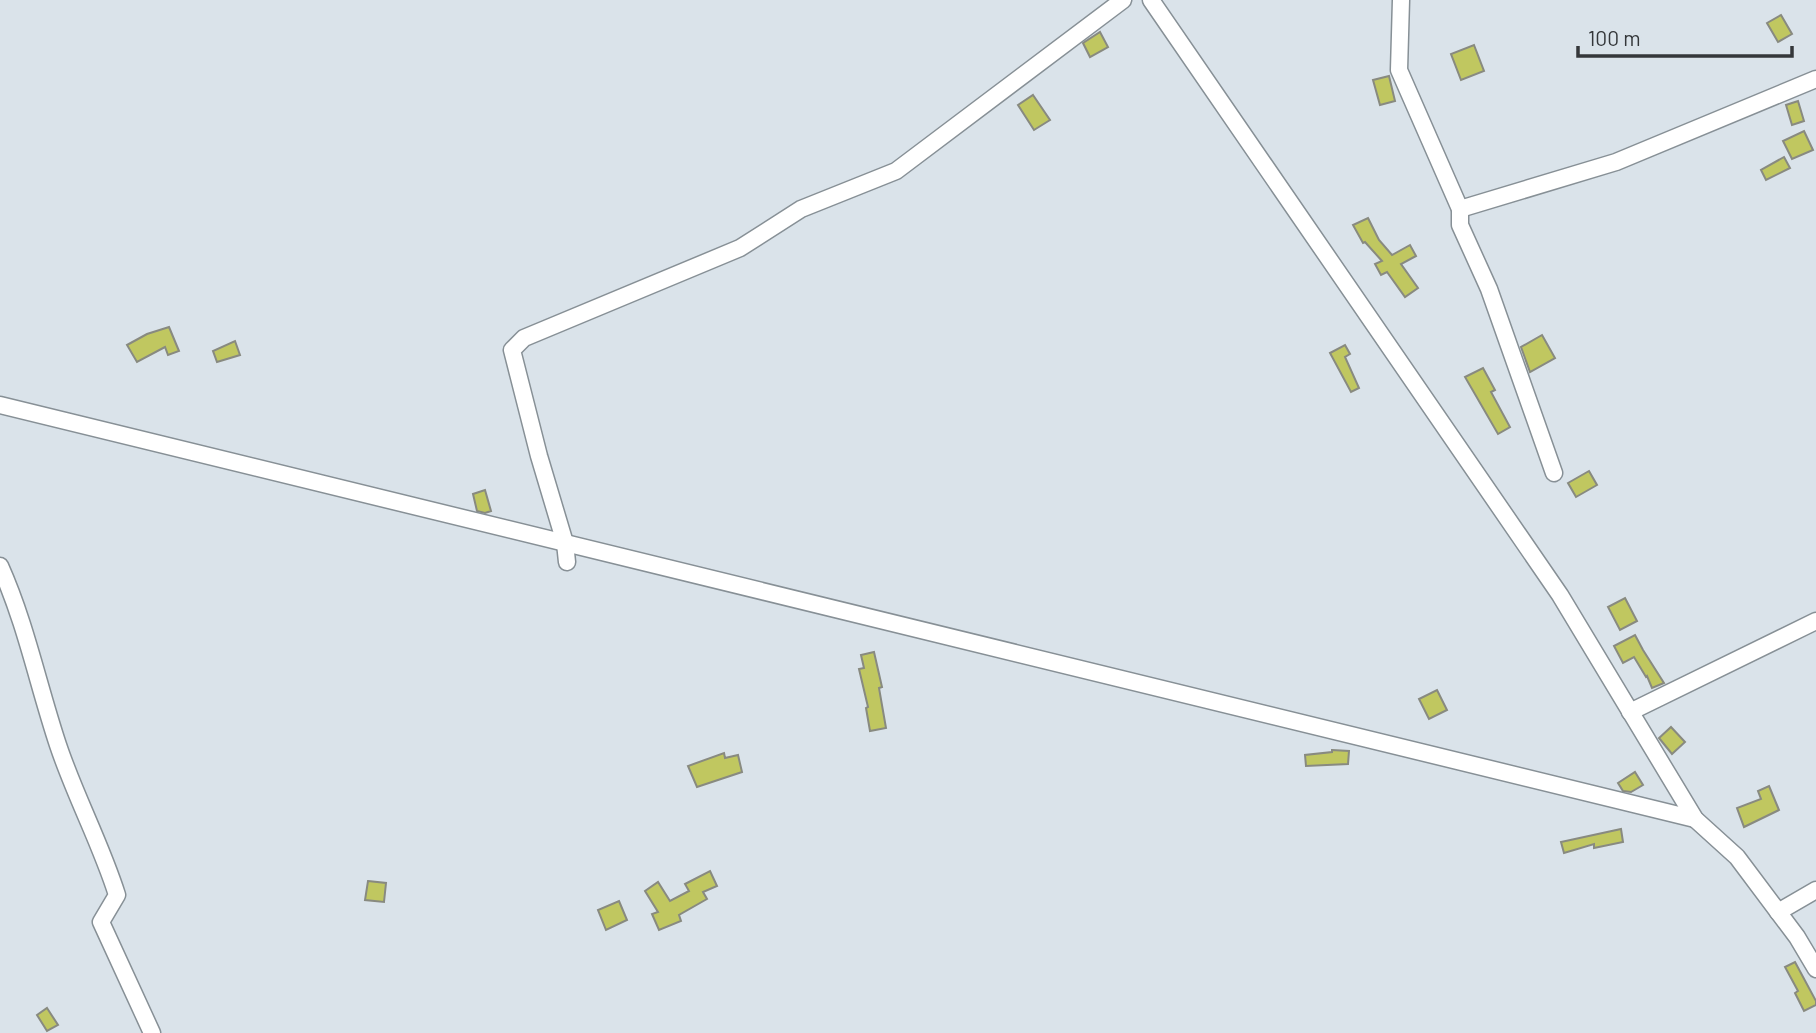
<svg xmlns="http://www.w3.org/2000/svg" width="1816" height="1033" font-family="Barlow,sans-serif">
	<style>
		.building { fill: #c0c760; stroke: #888a80; stroke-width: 2 }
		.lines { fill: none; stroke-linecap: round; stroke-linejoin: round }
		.street-casing { stroke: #879096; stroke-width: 19 }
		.street { stroke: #fff; stroke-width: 16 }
	</style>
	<rect width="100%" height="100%" fill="#dae3ea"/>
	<g class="building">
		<path d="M1781 15 1792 34 1778 42 1767 23Z"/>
		<path d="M1100 32 1108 47 1090 57 1083 43Z"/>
		<path d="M1474 45 1484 71 1461 80 1451 54Z"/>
		<path d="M1389 76 1395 101 1380 105 1373 80Z"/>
		<path d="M1033 95 1050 120 1034 130 1018 105Z"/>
		<path d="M1798 101 1804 121 1792 125 1786 105Z"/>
		<path d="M1804 131 1813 150 1792 159 1783 141Z"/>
		<path d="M1784 157 1790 168 1766 180 1761 170Z"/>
		<path d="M1368 218 1379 240 1392 255 1410 245 1416 256 1401 264 1418 288 1405 297 1387 272 1381 275 1375 264 1382 261 1365 242 1363 243 1353 225Z"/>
		<path d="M169 327 179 351 168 355 165 347 137 362 127 345 147 334Z"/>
		<path d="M1542 335 1555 358 1530 372 1521 347Z"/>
		<path d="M235 341 240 355 217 362 213 351Z"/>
		<path d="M1345 345 1350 354 1345 357 1359 388 1351 392 1330 353Z"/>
		<path d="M1483 368 1495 390 1491 392 1510 427 1498 434 1465 377Z"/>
		<path d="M1589 471 1597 485 1576 497 1568 483Z"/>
		<path d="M485 490 491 511 485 513 477 511 473 494Z"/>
		<path d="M1625 598 1637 621 1620 630 1608 607Z"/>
		<path d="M1635 635 1643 650 1664 683 1652 688 1647 676 1646 677 1634 657 1623 663 1614 646Z"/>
		<path d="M874 652 882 687 879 688 886 728 870 731 866 708 868 707 859 669 864 668 861 655Z"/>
		<path d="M1437 690 1447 710 1429 719 1419 699Z"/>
		<path d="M1671 727 1685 742 1672 754 1659 738Z"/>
		<path d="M1332 750 1349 751 1348 764 1306 766 1305 755 1332 752Z"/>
		<path d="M724 753 725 758 738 755 742 772 697 787 688 766Z"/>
		<path d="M1635 772 1643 785 1631 792 1623 791 1618 783Z"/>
		<path d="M1769 786 1779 810 1744 827 1737 808 1761 799 1758 791Z"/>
		<path d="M1621 829 1623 842 1594 848V844L1564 853 1561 842Z"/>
		<path d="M710 871 717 886 703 892 707 899 679 915 681 921 659 930 652 914 658 912 645 891 658 882 670 901 689 891 685 884Z"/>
		<path d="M368 881 386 883 384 902 365 900Z"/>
		<path d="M619 901 627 920 606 930 598 910Z"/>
		<path d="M1795 962 1816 1001V1005L1804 1011 1795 993 1798 991 1785 967Z"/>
		<path d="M47 1008 58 1025 47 1031 37 1015Z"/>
	</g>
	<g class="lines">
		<g class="street-casing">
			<g id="street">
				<path d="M1151 0 1560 595 1695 819 1737 857 1797 937 1816 969"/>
				<path d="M1401 0 1399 70 1460 209V225L1489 289 1554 473"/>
				<path d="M1460 209 1616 162 1816 79"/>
				<path d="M0 405 1695 819"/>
				<path d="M567 562 565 543 539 456 512 350 524 338 740 248 801 209 896 171 1123 0"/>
				<path d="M0 566C26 624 38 685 58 745 75 796 101 844 117 895L101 922 152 1033"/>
				<path d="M1630 712 1816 621"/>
				<path d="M1778 912 1816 890"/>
			</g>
		</g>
		<use href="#street" class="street"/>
	</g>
	<path d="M1578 46v10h214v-10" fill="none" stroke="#34373a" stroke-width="3.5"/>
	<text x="1588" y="46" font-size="21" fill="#34373a" stroke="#dae3ea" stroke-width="5" paint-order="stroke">100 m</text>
</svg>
